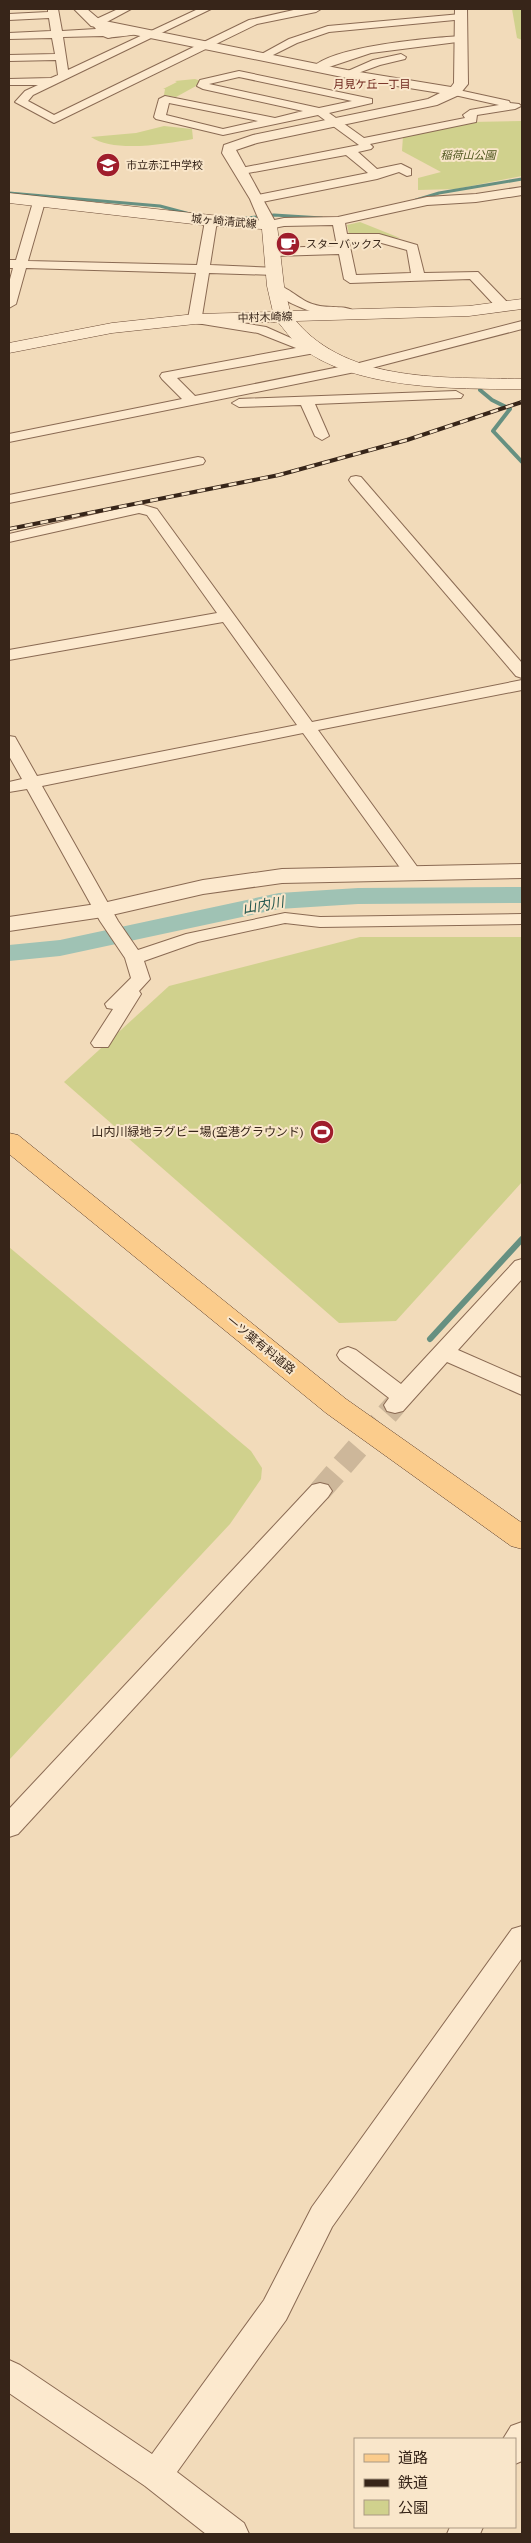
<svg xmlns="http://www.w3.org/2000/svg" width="531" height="2543" font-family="'Crimson Pro','Noto Sans JP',serif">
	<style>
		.green { fill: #d0d18d }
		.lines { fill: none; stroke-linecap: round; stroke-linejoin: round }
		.stream-far2 { stroke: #669081; stroke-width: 3 }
		.stream-far1 { stroke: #669081; stroke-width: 4 }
		.stream { stroke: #669081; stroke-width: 6 }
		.river { fill: #9fc2b4; fill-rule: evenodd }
		.minor-tunnel { stroke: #cdb79a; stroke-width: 23; stroke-dasharray: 23 11; stroke-linecap: butt }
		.minor-casing { stroke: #8a6a53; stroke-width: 2 }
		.tertiary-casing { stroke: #8a6a53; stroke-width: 2 }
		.secondary-casing { stroke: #6c4b36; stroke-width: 1 }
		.primary-casing { stroke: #573928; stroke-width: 1 }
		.minor { fill: #fce9ce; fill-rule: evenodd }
		.tertiary { fill: #fce9ce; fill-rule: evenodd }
		.secondary { fill: #fce9ce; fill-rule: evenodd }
		.primary { fill: #fbcc8c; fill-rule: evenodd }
		.rail-casing { stroke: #372519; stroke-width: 4 }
		.rail { stroke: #f9e6ca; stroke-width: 2.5; stroke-dasharray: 8; stroke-linecap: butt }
		.labels { text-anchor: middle; stroke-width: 4; stroke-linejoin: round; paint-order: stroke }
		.far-neighbourhood-label { font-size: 11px; fill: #681d14; stroke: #f9e6ca }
		.far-park-label { font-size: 11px; font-style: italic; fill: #4e561e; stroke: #f9e6ca }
		.far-poi-label { font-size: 11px; fill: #372519; stroke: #f9e6ca; text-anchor: start }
		.far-street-label { font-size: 11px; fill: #372519; stroke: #f9e6ca }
		.poi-label { font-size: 12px; fill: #372519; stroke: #f9e6ca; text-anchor: end }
		.street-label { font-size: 12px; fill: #372519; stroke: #f9e6ca }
		.water-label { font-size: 14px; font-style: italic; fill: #275950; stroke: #f9e6ca }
	</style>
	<rect width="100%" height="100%" fill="#f2dbba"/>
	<g class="green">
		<path d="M512 9H522V40L517 38Z"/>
		<path d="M195 79 201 81 196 86 176 97 164 95 165 89H163L177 82 175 81Z"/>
		<path d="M522 121V176L456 189 418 190V178L441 172 402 151 403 136 471 122Z"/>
		<path d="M164 126 192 129 193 139C166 144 113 153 91 137L136 133Z"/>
		<path d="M360 222 400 238 349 234 347 225Z"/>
		<path d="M360 937H522V1182L396 1321 339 1323 64 1082 169 986Z"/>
		<path d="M9 1247 251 1451 262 1468 261 1479 230 1524 9 1760Z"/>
	</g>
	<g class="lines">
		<g class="stream-far2">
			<path d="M9 193 160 206 190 214"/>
			<path d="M416 200 439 193 522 179"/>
			<path d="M239 219 274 215 322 218"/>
		</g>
		<path class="stream-far1" d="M480 390 492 400 510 409 493 431 522 462"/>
		<path class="stream" d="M430 1339 522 1239"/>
		<path class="river" d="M522 887V903L358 904 279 909 60 956 9 961V945L60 940 279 893 358 888Z"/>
		<path class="minor-tunnel" d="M320 1491 395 1405"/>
		<g class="minor-casing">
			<g id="minor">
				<path d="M48 9H58L62 31 96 29 91 23 92 21 118 9H131L103 24 108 29 138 28 143 31C137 36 117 36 108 38L103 36 63 37 68 70 198 9H211L33 95 28 101 54 115 249 20 298 9H321L316 12 257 24 54 123 15 102 25 91 38 85H9V79L51 78 58 75 56 60 9 61V55L55 54 52 38 9 39V33L51 31 49 18 9 20V14L48 12Z"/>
				<path d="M461 14 466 17 465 19 329 32 297 43 267 58 263 59 258 56 289 39 328 26Z"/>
				<path d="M461 36 465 37V41L371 53 317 71 312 68C332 46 430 38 461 36Z"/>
				<path d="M401 54 406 57 405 59 380 65 347 77 341 74 373 60Z"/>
				<path d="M239 71 372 99V103L329 113 364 138 465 118 463 115 470 110 499 105 450 94 448 92 454 89 509 101 510 103 519 104 521 106 515 109 477 115 476 122 370 144 373 147 371 149 358 152 377 169 401 164 411 169V175L407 176 399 172 377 179 257 203 253 202V196L368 173 346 155 237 175 235 172 241 168 359 145 318 115 223 135 156 119 154 117 159 99 165 96 275 118 303 111 203 89 197 86 200 80ZM239 77 352 101 319 108 209 84ZM169 103 258 121 223 129 166 115Z"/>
				<path d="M522 187V195L476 202 427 205 345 223 347 234H379L417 245 424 273 478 272 509 304 511 307 509 310H499L470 279 350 283 344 279 339 254 274 256 268 252 274 248 337 246 333 225 284 226 269 229 263 225 265 222 284 218 338 217 427 197 476 194ZM349 242H378L407 250 411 273 356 275Z"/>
				<path d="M39 198 45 202 28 261 197 265 205 221 211 217 217 221 210 265 279 268 281 271 279 274 275 275 209 273 202 316 266 327 293 339 320 346 322 349 315 353 177 378 195 396 359 363 522 321V329L360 371 9 442V434L182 399 162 379 160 376 162 373 296 348 258 333 190 322 188 319 196 273 26 268 16 304 9 308V283L13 268H9V260H16L33 202Z"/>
				<path d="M277 285C291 288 301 303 320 306 330 308 348 305 355 312 341 328 286 303 272 292L271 289 272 286Z"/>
				<path d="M456 391 463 395 461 398 315 404 329 436 322 440 315 436 301 405 239 407 232 403 239 399Z"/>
				<path d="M198 457 203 458 205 461 203 464 9 503V495Z"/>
				<path d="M356 476 361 477 522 663V678L516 676 351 483 349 480 351 477Z"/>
				<path d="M140 504 157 509 312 722 522 680V690L318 730 421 872 418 876H406L303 733 42 786 118 921 138 950 186 934 285 913 320 917 522 914V924L320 927 285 923 198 942 144 961 150 979 139 991 141 994 108 1047H94L91 1043 113 1009 107 1008 105 1004 131 978 125 958 100 921 27 789 9 792V782L22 779 9 756V736L15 737 37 776 297 725 223 622 9 660V650L217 613 147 515 139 513 9 542V534Z"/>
				<path d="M522 1259V1279L458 1350 522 1378V1395L447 1362 403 1411 395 1413 387 1411 384 1405 389 1398 340 1360 337 1355 340 1350 348 1347 356 1350 401 1384 515 1261Z"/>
				<path d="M320 1483 328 1485 332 1491 328 1497 18 1834 9 1837V1809L312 1485Z"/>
				<path d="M522 1926V1958L332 2227 286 2320 177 2472 244 2523 249 2534H206L145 2486 9 2393V2360L20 2365 152 2454 264 2300 312 2207 512 1929Z"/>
				<path d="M522 2422V2461L515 2464V2439H503L511 2426Z"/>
				<path d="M450 2527H483L480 2534H447Z"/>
			</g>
		</g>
		<g class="tertiary-casing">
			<g id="tertiary">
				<path d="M74 9H87L100 20 347 70 451 87 454 83 455 9H467L468 84 459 95 437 105 257 143 236 150 277 225 269 230 261 225 250 199 222 153 224 145 253 135 428 99 440 93 347 78 96 27 91 26Z"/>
				<path d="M522 864V878L282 883 203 894 103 917 9 931V917L103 903 203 880 282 869Z"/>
			</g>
		</g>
		<g class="secondary-casing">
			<path id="secondary" d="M9 193 275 222 277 225 284 286 290 311 469 306 522 299V309L469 316 296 321C349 384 447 377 522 379V389C455 389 352 390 298 345 291 339 284 329 278 322L195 324 112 333 9 353V343L112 323 195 314 273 312 267 286 262 229 211 226 9 203Z"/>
		</g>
		<g class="primary-casing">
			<path id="primary" d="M9 1133 18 1135 346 1399 522 1523V1549L511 1546 326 1413 9 1154Z"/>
		</g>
		<use href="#minor" class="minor"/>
		<use href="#tertiary" class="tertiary"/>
		<use href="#secondary" class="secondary"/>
		<use href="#primary" class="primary"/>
		<g class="rail-casing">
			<path id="rail" d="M9 529 279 475 407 440 522 402"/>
		</g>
		<use href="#rail" class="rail"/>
	</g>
	<defs>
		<g id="school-disc" transform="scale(1.25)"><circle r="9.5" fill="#9f1d2c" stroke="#f9e6ca"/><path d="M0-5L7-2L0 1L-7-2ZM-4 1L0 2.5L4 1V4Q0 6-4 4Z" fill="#fff"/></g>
		<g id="cafe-disc" transform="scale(1.25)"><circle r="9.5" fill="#9f1d2c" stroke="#f9e6ca"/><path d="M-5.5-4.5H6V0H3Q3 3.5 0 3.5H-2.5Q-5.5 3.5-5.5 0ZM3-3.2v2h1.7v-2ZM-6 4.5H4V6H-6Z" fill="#fff"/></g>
		<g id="stadium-disc" transform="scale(1.25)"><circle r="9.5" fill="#9f1d2c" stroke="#f9e6ca"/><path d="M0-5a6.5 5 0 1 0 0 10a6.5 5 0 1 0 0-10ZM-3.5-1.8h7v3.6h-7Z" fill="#fff"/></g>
	</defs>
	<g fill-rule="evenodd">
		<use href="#school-disc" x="108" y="165"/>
		<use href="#cafe-disc" x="288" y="244"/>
		<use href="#stadium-disc" x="322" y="1132"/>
	</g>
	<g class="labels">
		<g class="far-neighbourhood-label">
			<text x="372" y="88">月見ケ丘一丁目</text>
		</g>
		<g class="far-park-label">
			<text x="468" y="159">稲荷山公園</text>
		</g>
		<g class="far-poi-label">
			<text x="126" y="169">市立赤江中学校</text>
			<text x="306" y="248">スターバックス</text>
		</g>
		<g class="far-street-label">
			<text transform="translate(224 221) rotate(5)" y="4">城ヶ崎清武線</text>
			<text transform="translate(265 317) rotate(-2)" y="4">中村木崎線</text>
		</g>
		<g class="poi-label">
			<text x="304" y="1136">山内川緑地ラグビー場(空港グラウンド)</text>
		</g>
		<g class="street-label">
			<text transform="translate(261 1345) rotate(39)" y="4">一ツ葉有料道路</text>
		</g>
		<g class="water-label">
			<text transform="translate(263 905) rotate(-10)" y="5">山内川</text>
		</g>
	</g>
	<rect width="531" height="2543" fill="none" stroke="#372519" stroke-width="20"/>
	<rect x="354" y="2438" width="162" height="90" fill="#f9e6ca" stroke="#ab9983"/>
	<rect x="364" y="2454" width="25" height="8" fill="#fbcc8c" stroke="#ab9983"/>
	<text x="398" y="2463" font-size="15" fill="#372519">道路</text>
	<rect x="364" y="2479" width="25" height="8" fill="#372519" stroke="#ab9983"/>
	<text x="398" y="2488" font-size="15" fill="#372519">鉄道</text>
	<rect x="364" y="2500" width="25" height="15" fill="#d0d18d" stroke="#ab9983"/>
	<text x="398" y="2513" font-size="15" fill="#372519">公園</text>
</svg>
